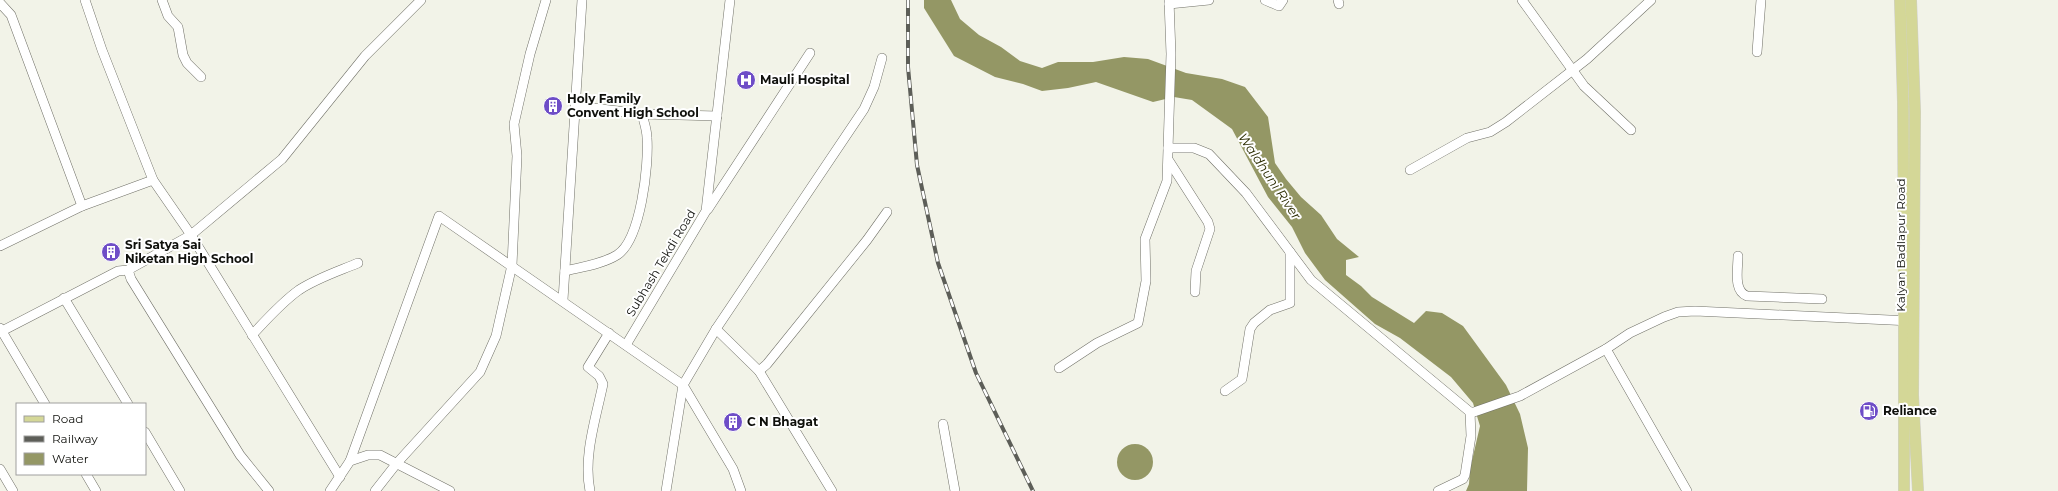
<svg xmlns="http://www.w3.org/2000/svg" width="2058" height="491" font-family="Montserrat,sans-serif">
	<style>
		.water { fill: #949765 }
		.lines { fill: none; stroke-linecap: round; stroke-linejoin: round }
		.minor-casing { stroke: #717168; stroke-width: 10 }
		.major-casing { stroke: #cfcfce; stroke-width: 12 }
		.minor { stroke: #fff; stroke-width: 9 }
		.major { stroke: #d4d797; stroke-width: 11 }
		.rail-casing { stroke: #5d5e58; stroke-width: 4 }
		.rail { stroke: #fff; stroke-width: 2.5; stroke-dasharray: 8; stroke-linecap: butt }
		.labels { text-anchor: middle; stroke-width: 4; stroke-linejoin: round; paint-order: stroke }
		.poi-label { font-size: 12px; font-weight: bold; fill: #0f100c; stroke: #fff; text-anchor: start }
		.street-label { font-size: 12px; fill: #0f100c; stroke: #fff }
		.water-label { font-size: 13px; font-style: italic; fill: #2b2c02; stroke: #fff }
	</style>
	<rect width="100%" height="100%" fill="#f2f3e8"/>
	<g class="water">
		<path d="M924 0H951L960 19 979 35 1001 47 1020 61 1042 68 1058 62H1093L1124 57 1148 59 1186 73 1222 79 1245 87 1268 117 1275 163 1286 179 1301 197 1321 215 1337 239 1359 257 1346 260V275L1361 286 1372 297 1414 323 1426 311 1442 313 1463 326 1506 385 1520 414 1528 448 1527 491H1466L1469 484 1470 469 1480 426 1473 403 1451 377 1400 338 1375 324 1325 280 1305 253 1292 227 1268 197 1232 129 1192 100 1174 97 1153 102 1096 82 1068 88 1042 91 1023 84 995 77 954 56 924 8Z"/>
		<circle cx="1135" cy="462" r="18"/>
	</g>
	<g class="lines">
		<g class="minor-casing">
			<g id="minor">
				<path d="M85 0 102 50 153 180 191 235 282 159 365 56 421 0"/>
				<path d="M162 0 168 16 178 27 183 55 187 63 201 77"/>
				<path d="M1265 0 1279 6 1283 0"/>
				<path d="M1338 0 1339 4"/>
				<path d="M1522 0 1584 86 1631 130"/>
				<path d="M0 3 11 15 82 206"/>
				<path d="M1169 4 1209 0"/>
				<path d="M1757 52 1761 0"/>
				<path d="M577 106 642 114"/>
				<path d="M1168 148H1194L1209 154 1246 193 1311 280 1470 412H1474L1520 396 1606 349 1630 333 1664 317 1678 312 1695 311 1911 321"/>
				<path d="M1169 161 1208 222 1210 229 1196 271 1195 292"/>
				<path d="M1410 170 1467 138 1490 132 1506 122 1587 59 1651 0"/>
				<path d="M708 209 810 53"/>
				<path d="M0 246 82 206 153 180"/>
				<path d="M1738 256C1738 269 1733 291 1747 296L1822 299"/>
				<path d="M128 270 131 279 240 455 269 491"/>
				<path d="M565 271C581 267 603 264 617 255 641 240 649 164 647 138 647 130 644 122 642 114L717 116"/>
				<path d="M64 298 128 404"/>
				<path d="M563 300 582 0"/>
				<path d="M0 328 45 404"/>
				<path d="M716 329 759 371 832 491"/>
				<path d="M2 331 118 271 128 270 191 235 340 477"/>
				<path d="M252 335C267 319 282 302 299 290 317 278 339 271 358 263"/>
				<path d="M626 345 706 211 730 0"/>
				<path d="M1606 349 1687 491"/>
				<path d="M1059 368 1097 343 1138 323 1146 281 1145 239 1167 181 1171 54 1169 0"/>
				<path d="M759 371 767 364 867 240 887 212"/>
				<path d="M1225 391 1242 379 1250 329 1254 323 1270 310 1290 303V252"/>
				<path d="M943 424 955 491"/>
				<path d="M145 432 180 491"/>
				<path d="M350 461 368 455H380L450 491"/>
				<path d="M0 469 13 491"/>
				<path d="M86 474 96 491"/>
				<path d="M330 491 350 461 439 216 683 385 733 469 741 491"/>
				<path d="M375 491 397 463 480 372 496 336 512 265 517 156 514 124 530 54 546 0"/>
				<path d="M590 491C583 456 596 418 603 384L599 376 588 367 609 333"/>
				<path d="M666 491 683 385 716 329 864 109 874 87 882 58"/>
				<path d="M1438 491 1463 479 1465 475 1471 436 1470 412"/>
			</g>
		</g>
		<g class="major-casing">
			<g id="major">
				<path d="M1900 0 1903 102 1904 282V491"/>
				<path d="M1911 0 1915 112 1913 395 1918 491"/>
			</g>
		</g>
		<use href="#minor" class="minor"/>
		<use href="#major" class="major"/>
		<g class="rail-casing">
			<path id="rail" d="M908 0V67L917 165 938 263 976 373 1033 491"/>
		</g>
		<use href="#rail" class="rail"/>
	</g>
	<defs>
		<g id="hospital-disc" transform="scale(1)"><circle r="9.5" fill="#6e4dc7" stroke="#fff"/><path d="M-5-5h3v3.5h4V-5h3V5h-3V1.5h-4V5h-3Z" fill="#fff"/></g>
		<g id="building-disc" transform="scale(1)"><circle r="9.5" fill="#6e4dc7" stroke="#fff"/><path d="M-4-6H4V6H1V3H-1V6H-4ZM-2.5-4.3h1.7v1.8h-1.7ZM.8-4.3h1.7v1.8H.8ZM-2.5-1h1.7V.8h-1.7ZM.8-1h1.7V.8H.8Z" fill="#fff"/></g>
		<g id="fuel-disc" transform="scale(1)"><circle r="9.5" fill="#6e4dc7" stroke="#fff"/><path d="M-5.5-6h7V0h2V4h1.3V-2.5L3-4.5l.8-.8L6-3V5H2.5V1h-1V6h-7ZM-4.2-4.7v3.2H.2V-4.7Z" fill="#fff"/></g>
	</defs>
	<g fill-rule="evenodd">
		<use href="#hospital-disc" x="746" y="80"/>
		<use href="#building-disc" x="553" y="106"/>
		<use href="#building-disc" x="111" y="252"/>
		<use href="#fuel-disc" x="1869" y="411"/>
		<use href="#building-disc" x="733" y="422"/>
	</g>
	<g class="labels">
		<g class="poi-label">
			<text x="760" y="84">Mauli Hospital</text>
			<text x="567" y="103">Holy Family<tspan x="567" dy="14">Convent High School</tspan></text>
			<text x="125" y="249">Sri Satya Sai<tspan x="125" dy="14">Niketan High School</tspan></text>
			<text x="1883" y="415">Reliance</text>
			<text x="747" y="426">C N Bhagat</text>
		</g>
		<g class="street-label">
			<text transform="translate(1901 245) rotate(-90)" y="4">Kalyan Badlapur Road</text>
			<text transform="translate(661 263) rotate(-59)" y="4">Subhash Tekdi Road</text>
		</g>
		<g class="water-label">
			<text transform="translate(1270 176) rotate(56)" y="5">Waldhuni River</text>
		</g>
	</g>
	<rect x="16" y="403" width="130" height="72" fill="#ffffff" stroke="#9f9f9e"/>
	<rect x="24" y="416" width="20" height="6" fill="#d4d797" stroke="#9f9f9e"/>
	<text x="52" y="423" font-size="12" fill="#0f100c">Road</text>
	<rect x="24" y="436" width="20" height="6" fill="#5d5e58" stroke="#9f9f9e"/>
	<text x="52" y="443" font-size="12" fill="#0f100c">Railway</text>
	<rect x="24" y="453" width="20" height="12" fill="#949765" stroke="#9f9f9e"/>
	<text x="52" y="463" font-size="12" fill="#0f100c">Water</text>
</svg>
